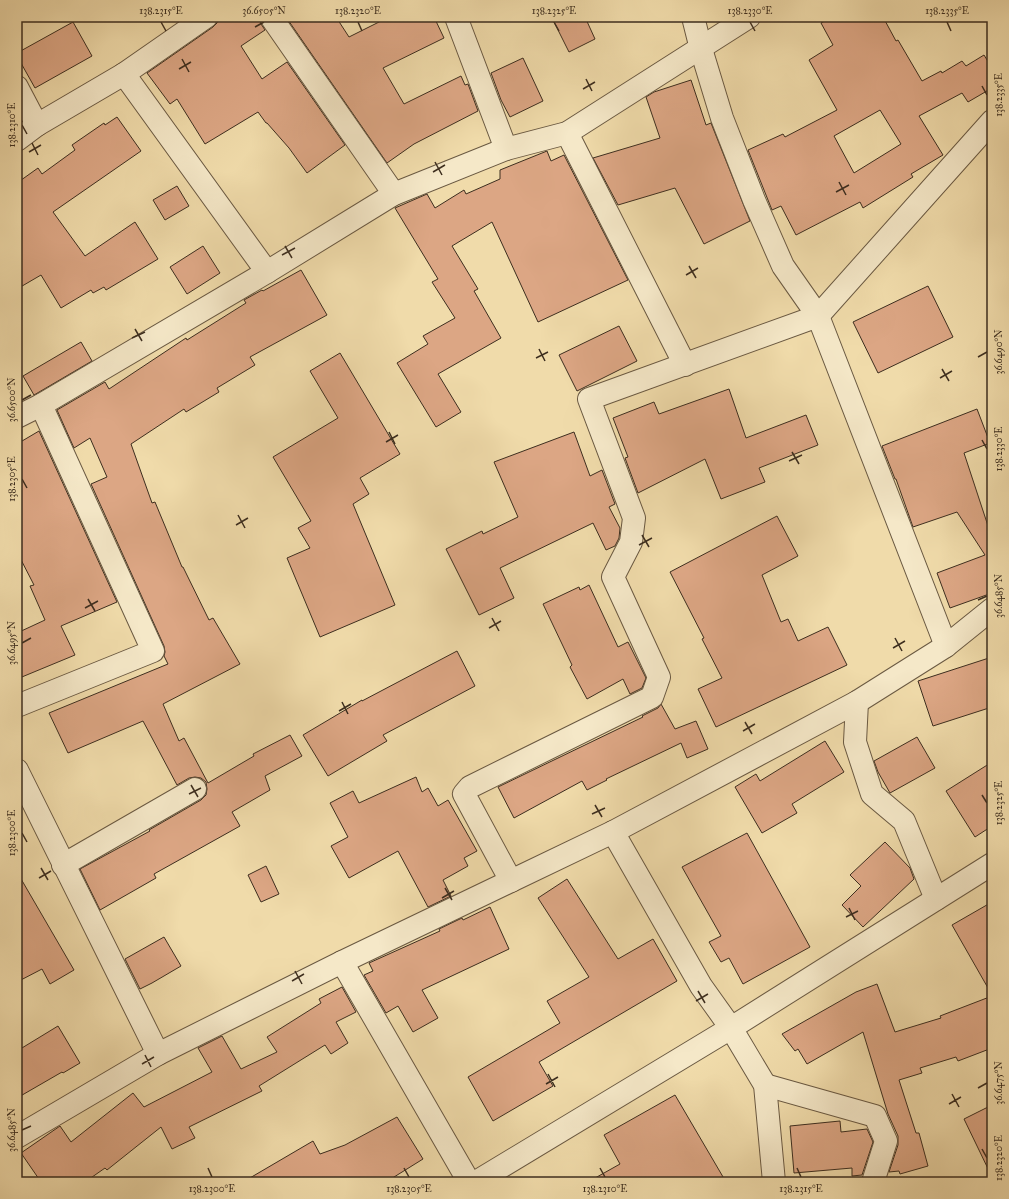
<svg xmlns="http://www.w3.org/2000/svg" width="1009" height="1199" font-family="'IM FELL Great Primer',serif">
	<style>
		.building { fill: #dca684; stroke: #3d2e1f; fill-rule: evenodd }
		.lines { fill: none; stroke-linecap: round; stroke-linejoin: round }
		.minor-casing { stroke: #6a5942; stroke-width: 24 }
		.tertiary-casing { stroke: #6a5942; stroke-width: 24 }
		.minor { stroke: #f5e8c8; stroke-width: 22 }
		.tertiary { stroke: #f5e8c8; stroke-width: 22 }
		.ticks { fill: none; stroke: #3d2e1f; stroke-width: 1.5 }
		.neatline { fill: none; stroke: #3d2e1f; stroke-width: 1.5 }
		.ticks-label { font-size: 10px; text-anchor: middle; fill: #3d2e1f }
	</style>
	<rect width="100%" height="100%" fill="#f0dbaa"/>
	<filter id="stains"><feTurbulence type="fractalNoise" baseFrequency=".005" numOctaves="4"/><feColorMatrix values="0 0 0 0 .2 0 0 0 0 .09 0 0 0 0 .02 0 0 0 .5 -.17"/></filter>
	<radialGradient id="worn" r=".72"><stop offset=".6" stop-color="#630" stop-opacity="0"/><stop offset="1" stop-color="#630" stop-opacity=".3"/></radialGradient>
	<g class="building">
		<path d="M221 17H259L261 24 265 30 241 46 262 79 287 62 345 145 307 173 289 148 267 123H266L258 112 205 144 177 99 170 104 147 73 213 27 217 23 218 19Z"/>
		<path d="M286 17H336L349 37 389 17H434L444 38 383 68 404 104 461 76 465 85 468 84 478 111 414 144 387 163Z"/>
		<path d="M565 17H585L595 39 569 52 554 22Z"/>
		<path d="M832 17H883L896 41 898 40 922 81 941 71 942 73 962 61 966 66 984 55 992 68V88L968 102 962 93 919 116 943 155 911 174 913 177 863 208 860 202 796 235 781 206 772 210 748 150 783 134 785 137 837 110 809 60 833 45 821 23ZM880 110 901 144 854 173 834 136Z"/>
		<path d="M73 22 92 56 35 88 17 56V53Z"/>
		<path d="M523 58 543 101 510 117 501 100 491 73Z"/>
		<path d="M691 80 706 125 711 123 750 221 704 244 675 188 618 205 593 158 660 138 646 97 654 92Z"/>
		<path d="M117 117 141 151 53 212 85 256 135 222 158 259 106 290 104 287 93 293 91 290 61 308 41 275 17 289V183L38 168 42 174 75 150 72 145 104 123 105 125Z"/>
		<path d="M547 151 551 161 564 155 628 280 538 322 492 222 452 246 478 289 474 291 501 338 438 374 461 412 436 427 397 363 428 344 423 336 455 318 432 282 438 279 395 208 427 194 435 208 464 190 466 194 500 179V170Z"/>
		<path d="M177 186 189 206 165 220 153 200Z"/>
		<path d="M203 246 220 273 187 294 170 267Z"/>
		<path d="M301 270 327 315 250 357 255 365 217 388 219 392 186 412 184 409 131 444 152 503 155 502 182 567H183L209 620 213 618 240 664 163 704 179 741 184 738 208 783 254 756 253 754 290 735 302 756 265 776 270 790 232 812 240 826 154 874 156 878 100 910 80 869 150 831 149 830 201 800 206 795 207 789 206 782 201 778 195 777 189 778 177 785 143 721 68 753 49 713 168 664 164 656 165 652 164 646 91 484 107 477 90 438 74 448 57 410 105 382 109 389 186 338 187 340 246 303 244 300 262 290 263 291Z"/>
		<path d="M928 286 953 337 878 373 853 322Z"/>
		<path d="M619 326 637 361 577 391 559 355Z"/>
		<path d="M81 342 92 361 34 395 23 376Z"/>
		<path d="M340 353 400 454 360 478 369 494 353 504 395 605 320 637 287 558 310 548 298 528 311 521 273 457 338 418 310 371Z"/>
		<path d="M729 389 746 438 806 415 818 445 759 468 765 482 721 499 705 459 638 493 625 458 628 457 613 418 654 402 659 414Z"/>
		<path d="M977 409 990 443 964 453 992 538V593L950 608 937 573 985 555 957 512 913 527 896 479H895L882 446Z"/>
		<path d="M39 431 117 602 61 626 75 655 17 679V633L45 620 30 586 34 585 17 552V444Z"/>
		<path d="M574 432 590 476 602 470 615 504 609 507 620 528 619 538 615 546 606 550 593 523 500 568 514 598 479 615 446 549 482 531 483 534 518 517 494 462Z"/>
		<path d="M777 516 798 556 762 575 781 622 788 619 798 641 828 627 847 665 716 727 698 689 722 678 702 639 704 638 670 572Z"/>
		<path d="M589 585 618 647 628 642 646 678 642 688 630 694 623 679 587 699 570 667 572 665 543 604 579 587 580 590Z"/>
		<path d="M457 651 475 686 383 735 387 741 328 776 303 735 362 700V701Z"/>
		<path d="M992 657V707L933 726 918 681Z"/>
		<path d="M661 704 675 729 696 721 708 749 687 758 681 743 606 779 607 780 587 790 582 781 514 818 498 787 643 717 642 716 658 708Z"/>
		<path d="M917 737 935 768 890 793 878 772 874 761Z"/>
		<path d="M825 741 844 772 792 804 797 813 762 833 735 787 756 774 760 781Z"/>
		<path d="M992 762V826L975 837 946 791Z"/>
		<path d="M416 777 422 792 428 788 438 806 448 800 477 851 464 858 468 866 443 880 451 896 428 907 398 851 349 878 331 846 348 837 330 803 353 791 359 803Z"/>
		<path d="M747 833 810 947 743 984 729 958 721 962 709 942 721 936 682 867Z"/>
		<path d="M885 842 910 868 914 879 863 927 842 905 861 886 850 875Z"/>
		<path d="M266 866 279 894 261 902 248 875Z"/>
		<path d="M17 872 74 970 50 984 42 969 17 982Z"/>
		<path d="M567 879 618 959 653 939 677 981 539 1062 553 1086 493 1121 468 1077 560 1023 547 1001 589 977 538 898Z"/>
		<path d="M992 902V995L952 925Z"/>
		<path d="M490 907 509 949 422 990 438 1018 413 1032 398 1006 386 1013 364 975 373 971 369 963 440 931 439 929 462 918 463 920Z"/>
		<path d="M164 937 181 966 152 983 140 989 125 959Z"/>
		<path d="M877 984 895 1032 941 1018 940 1016 992 996V1048L958 1061 956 1057 920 1068 922 1073 899 1080 916 1133H919L928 1166 900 1174 899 1171 889 1172 898 1145V1136L888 1114 863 1032 807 1064 798 1049 795 1051 782 1034 856 992Z"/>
		<path d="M342 987 356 1012 336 1022 348 1043 331 1054 325 1045 259 1086 262 1091 189 1127 195 1138 172 1149 161 1127 107 1170 105 1168 85 1182H41L21 1153 60 1126 71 1142 133 1093 144 1107 212 1072 198 1048 222 1036 241 1069 277 1052 267 1037 321 1003 319 999Z"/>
		<path d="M58 1026 80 1063 63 1073 62 1072 17 1098V1051Z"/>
		<path d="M675 1095 726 1182H588L620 1164 604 1135Z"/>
		<path d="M992 1105V1177L964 1119Z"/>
		<path d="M397 1117 423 1159 386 1182H243L313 1141 320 1154 345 1145Z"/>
		<path d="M840 1121 841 1132 867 1129 873 1142 862 1175 852 1176V1168L794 1173 790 1126Z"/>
	</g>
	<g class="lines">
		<g class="minor-casing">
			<g id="minor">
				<path d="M271 17 394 194"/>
				<path d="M456 17 506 149"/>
				<path d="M693 17 701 49 722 118 754 200 783 266 818 316 992 121"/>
				<path d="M124 74 267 272"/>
				<path d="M17 87 37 125"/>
				<path d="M567 133 685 365"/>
				<path d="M17 140 37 125 124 74 206 17"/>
				<path d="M17 417 41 405 267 272 394 194 506 149 567 133 749 17"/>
				<path d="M857 702 855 742 872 794 904 821 936 899"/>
				<path d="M17 706 153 651 41 405"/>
				<path d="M17 770 158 1054"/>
				<path d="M613 832 701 986 731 1028 765 1085 774 1182"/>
				<path d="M63 865 195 789"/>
				<path d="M511 881 464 794 470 787 652 697 659 677 613 577 631 542 634 518 589 399 818 316 946 646"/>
				<path d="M342 962 469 1182"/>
				<path d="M765 1085 875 1116 886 1141 873 1182"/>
				<path d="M17 1137 158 1054 342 962 613 832 857 702 946 646 992 609"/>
			</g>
		</g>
		<g class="tertiary-casing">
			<path id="tertiary" d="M476 1182 731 1028 992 864"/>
		</g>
		<use href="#minor" class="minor"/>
		<use href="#tertiary" class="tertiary"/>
	</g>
	<path class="ticks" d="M161 22 166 31M358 22 362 31M554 22 559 31M750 22 755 31M947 22 951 31M255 27 264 22M182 59 189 72M179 69 191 62M586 79 592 91M982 86 987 95M583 89 595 82M22 125 27 134M32 143 38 155M29 152 41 145M435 162 442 175M433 172 445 165M839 182 846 195M836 192 849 185M285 246 292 258M282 255 295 248M689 266 696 278M686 275 698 268M135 329 142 341M132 338 145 332M539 349 545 361M978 357 987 352M536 358 548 352M942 369 949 381M940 378 952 371M22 400 31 395M389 432 395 444M982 440 987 449M386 442 398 435M792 452 799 464M789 461 802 455M22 479 27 488M238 515 245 528M236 525 248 518M642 535 649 547M639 545 652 538M88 599 95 611M978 600 987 596M85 608 98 601M492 618 499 631M489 628 501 621M895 638 902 651M22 643 31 638M893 648 905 641M342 702 348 714M339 711 351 704M745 722 752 734M743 731 755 724M191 785 198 797M189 794 201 788M982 795 987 803M595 805 602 817M592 814 605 808M22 833 27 842M41 868 48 880M39 878 51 871M445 888 452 900M442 898 454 891M849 908 855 920M846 917 858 911M295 971 302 984M292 981 304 974M698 991 705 1003M696 1001 708 994M145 1055 151 1067M142 1064 154 1057M548 1074 555 1087M546 1084 558 1077M978 1088 987 1083M952 1094 959 1107M949 1104 961 1097M22 1130 31 1126M982 1149 987 1158M208 1168 212 1177M404 1168 409 1177M600 1168 605 1177M797 1168 801 1177"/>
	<rect width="1009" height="1199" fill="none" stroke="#f0dbaa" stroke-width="44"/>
	<rect x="22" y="22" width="965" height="1155" class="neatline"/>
	<g class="ticks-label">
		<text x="161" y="14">138.2315°E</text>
		<text x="264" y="14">36.6505°N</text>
		<text x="358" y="14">138.2320°E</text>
		<text x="554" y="14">138.2325°E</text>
		<text x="750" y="14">138.2330°E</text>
		<text x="947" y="14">138.2335°E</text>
		<text transform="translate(998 95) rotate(-90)" y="4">138.2335°E</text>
		<text transform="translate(11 125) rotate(-90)" y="4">138.2310°E</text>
		<text transform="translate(998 352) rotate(-90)" y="4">36.6490°N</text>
		<text transform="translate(11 400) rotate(-90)" y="4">36.6500°N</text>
		<text transform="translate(998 449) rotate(-90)" y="4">138.2330°E</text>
		<text transform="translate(11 479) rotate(-90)" y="4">138.2305°E</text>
		<text transform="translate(998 596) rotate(-90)" y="4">36.6485°N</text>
		<text transform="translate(11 643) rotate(-90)" y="4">36.6495°N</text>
		<text transform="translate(998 803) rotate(-90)" y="4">138.2325°E</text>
		<text transform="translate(11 833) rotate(-90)" y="4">138.2300°E</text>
		<text transform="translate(998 1083) rotate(-90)" y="4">36.6475°N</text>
		<text transform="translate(11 1130) rotate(-90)" y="4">36.6485°N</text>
		<text transform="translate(998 1158) rotate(-90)" y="4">138.2320°E</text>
		<text x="212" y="1192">138.2300°E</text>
		<text x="409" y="1192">138.2305°E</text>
		<text x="605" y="1192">138.2310°E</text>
		<text x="801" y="1192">138.2315°E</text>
	</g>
	<rect width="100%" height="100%" filter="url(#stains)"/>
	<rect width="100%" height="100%" fill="url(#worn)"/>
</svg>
